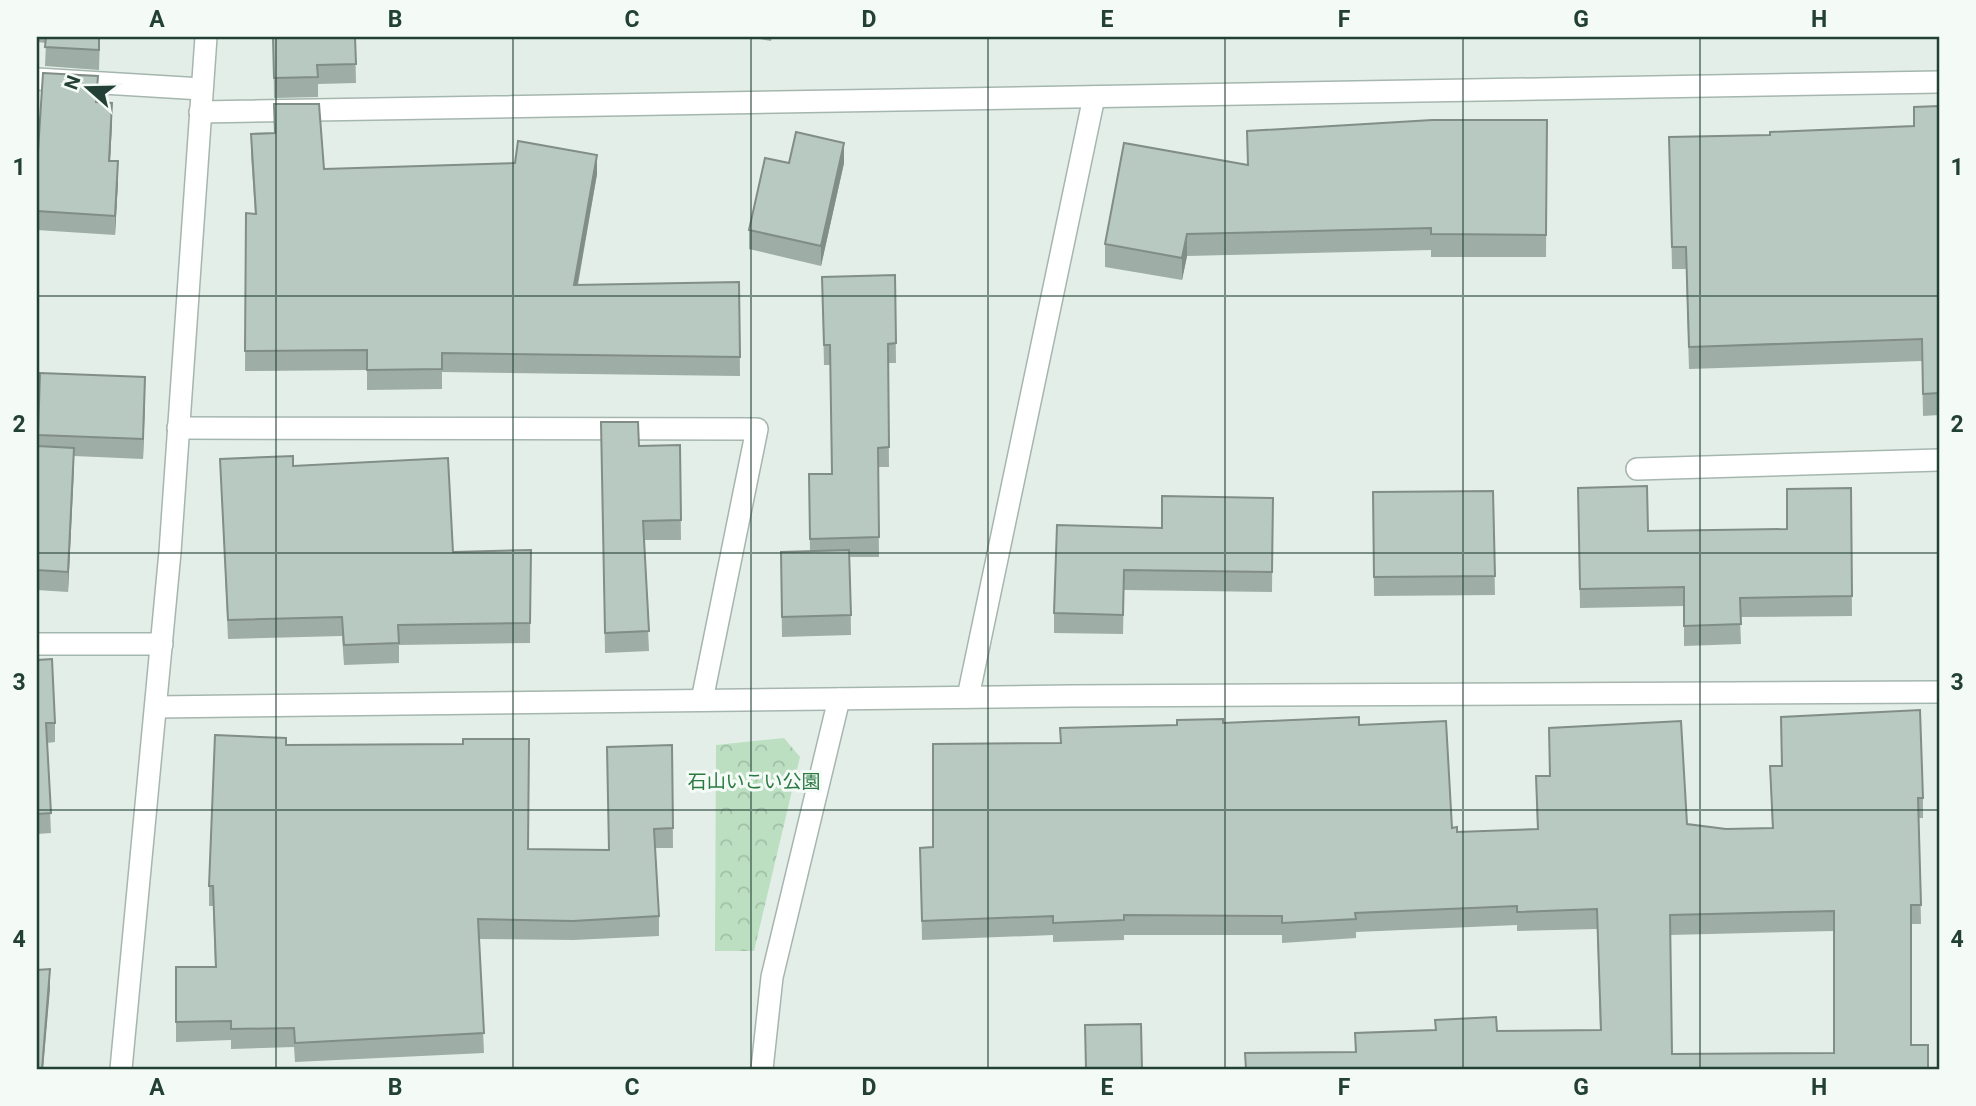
<svg xmlns="http://www.w3.org/2000/svg" width="1976" height="1106" font-family="Roboto,'Noto Sans JP',sans-serif">
	<style>
		.park { fill: url(#park-crowns) }
		.lines { fill: none; stroke-linecap: round; stroke-linejoin: round }
		.service-casing { stroke: #a5b6af; stroke-width: 24 }
		.minor-casing { stroke: #a5b6af; stroke-width: 24 }
		.service { stroke: #fff; stroke-width: 21 }
		.minor { stroke: #fff; stroke-width: 21 }
		.wall { fill: #9eada6; fill-rule: evenodd }
		.shaded-wall { fill: #818d87 }
		.building { fill: #b8c9c1; stroke: #818d87; stroke-width: 2; fill-rule: evenodd }
		.grid { fill: none; stroke: #224035; stroke-width: 2; stroke-opacity: 0.55 }
		.labels { text-anchor: middle; stroke-width: 6; stroke-linejoin: round; paint-order: stroke }
		.park-label { font-size: 19px; fill: #2a7942; stroke: #f4faf6 }
		.neatline { fill: none; stroke: #224035; stroke-width: 2.5 }
		.grid-label { font-size: 23px; text-anchor: middle; font-weight: bold; fill: #224035 }
	</style>
	<defs>
		<pattern id="park-crowns" width="20" height="18" patternUnits="userSpaceOnUse" patternTransform="scale(1.75)"><rect width="20" height="18" fill="#bcdfc2"/><path d="M2 6a3 3 0 1 1 6 0M12 15a3 3 0 1 1 6 0" fill="none" stroke="#a1c0a7"/></pattern>
	</defs>
	<rect width="100%" height="100%" fill="#e3eee8"/>
	<path class="park" d="M784 738 800 757 754 951H715L716 745Z"/>
	<g class="lines">
		<g class="service-casing">
			<path id="service" d="M1637 469 1939 460"/>
		</g>
		<g class="minor-casing">
			<g id="minor">
				<path d="M37 79 202 89"/>
				<path d="M200 112 1939 82"/>
				<path d="M178 428 757 429 702 700"/>
				<path d="M37 644H162"/>
				<path d="M968 697 1094 97"/>
				<path d="M156 707 1071 696 1939 692"/>
				<path d="M121 1069 170 552 206 37"/>
				<path d="M762 1069 772 977 839 699"/>
			</g>
		</g>
		<use href="#service" class="service"/>
		<use href="#minor" class="minor"/>
	</g>
	<g class="wall">
		<path d="M37 37H100L99 70 45 66 46 43 37 42Z"/>
		<path d="M273 37H355L356 83 318 84V97L274 98Z"/>
		<path d="M748 37H772L771 41Z"/>
		<path d="M1168 37H1236V38L1168 39Z"/>
		<path d="M97 102 112 123 110 161 118 181 115 235 37 230V167Z"/>
		<path d="M1939 106V415L1923 416 1922 361 1689 369 1686 269H1672L1669 137 1770 135 1914 126Z"/>
		<path d="M1547 120 1546 257H1431V250L1187 256 1182 280 1105 267V244L1247 165V131Z"/>
		<path d="M251 134 324 169 597 174 578 285 739 282 740 376 442 372V389L367 390V370L245 371 246 213 255 214 251 154Z"/>
		<path d="M789 163H844L821 266 749 249V230Z"/>
		<path d="M895 275 896 363H888L889 467H878L879 557H850L851 635 782 637 781 571 810 551 809 474H832L830 365H824L822 277Z"/>
		<path d="M145 397 143 459 74 456 68 592 37 590V446H38V435Z"/>
		<path d="M601 422 639 446 680 445 681 540H644L649 651 605 653Z"/>
		<path d="M220 459 293 466 453 552 531 550 530 643 399 645V663L344 665 342 636 228 639Z"/>
		<path d="M1578 488 1648 531 1787 529 1851 488 1852 616 1740 617 1741 644 1684 646V606L1580 608Z"/>
		<path d="M1493 491 1495 595 1374 596 1373 492Z"/>
		<path d="M1273 498 1272 592 1124 590 1123 634 1054 633V613L1162 528Z"/>
		<path d="M37 660 55 723V742L47 743 51 833 37 834Z"/>
		<path d="M1223 723 1359 725 1452 828 1457 832 1537 829 1536 776 1687 824 1726 829 1772 828 1770 766 1923 798V818H1919L1921 924H1911V1045L1928 1069 1355 1052V1033L1600 1030 1597 929 1517 931V925L1356 932V938L1282 943V935H1124V940L1053 942V935L922 940 920 848 933 847 1060 743 1177 725ZM1834 931V1053L1672 1054 1670 935Z"/>
		<path d="M286 745 528 849 609 850 672 745 673 848H655L659 916V936L573 940 479 939 484 1053 295 1062 294 1047 231 1049V1040L176 1042V967H215L213 906H209V886Z"/>
	</g>
	<g class="shaded-wall">
		<path d="M112 103V123L109 180V161Z"/>
		<path d="M844 143V163L821 266V246Z"/>
		<path d="M597 155V174L574 304V285Z"/>
		<path d="M118 161V181L115 235V216Z"/>
		<path d="M1187 234V256L1182 280V258Z"/>
		<path d="M145 377V397L143 459V439Z"/>
		<path d="M74 448V468L68 592V572Z"/>
		<path d="M50 969V989L43 1069H42Z"/>
	</g>
	<g class="building">
		<path d="M46 37H99V50L45 47Z"/>
		<path d="M273 37H355L356 64 317 65 318 77 274 78Z"/>
		<path d="M43 73 98 76 96 102 112 103 109 161H118L115 216 37 211V167Z"/>
		<path d="M274 104H319L324 169 515 163 518 141 597 155 574 285 739 282 740 357 442 353V369L367 370V350L245 351 246 213 256 214 251 134 275 133Z"/>
		<path d="M1939 106V393L1923 394 1922 339 1689 347 1686 247H1672L1669 137 1770 135V132L1914 126V107Z"/>
		<path d="M1432 120H1547L1546 235 1431 234V228L1187 234 1182 258 1105 244 1124 143 1248 165 1247 131Z"/>
		<path d="M796 132 844 143 821 246 749 230 765 158 789 163Z"/>
		<path d="M895 275 896 343 888 344 889 447 878 448 879 537 810 539 809 474H832L830 345H824L822 277Z"/>
		<path d="M40 373 145 377 143 439 38 435Z"/>
		<path d="M601 422H638L639 446 680 445 681 520 643 521 649 631 605 633Z"/>
		<path d="M37 446 74 448 68 572 37 570Z"/>
		<path d="M293 456V466L448 458 453 552 531 550 530 623 398 625 399 643 344 645 342 617 228 620 220 459Z"/>
		<path d="M1647 486 1648 531 1787 529V489L1851 488 1852 596 1740 598 1741 624 1684 626V587L1580 589 1578 488Z"/>
		<path d="M1493 491 1495 576 1374 577 1373 492Z"/>
		<path d="M1162 496 1273 498 1272 572 1124 570 1123 615 1054 613 1057 525 1162 528Z"/>
		<path d="M849 550 851 615 782 617 781 552Z"/>
		<path d="M52 659 55 723H46L51 813 37 814V660Z"/>
		<path d="M1920 710 1923 798H1918L1921 905H1911V1045H1928V1069H1246L1245 1053 1356 1052 1355 1033 1436 1030 1435 1020 1496 1017 1497 1031 1601 1030 1597 909 1517 912V906L1355 913 1356 919 1282 923V916L1124 915V920L1053 923V916L922 921 920 848 933 847V744L1061 743 1060 728 1177 725V720L1223 719V723L1359 717V725L1446 721 1452 828 1457 827V832L1538 829 1536 776H1550L1549 728 1681 721 1687 824 1726 829 1773 828 1770 766H1782L1781 717ZM1834 911V1053L1672 1054 1670 915Z"/>
		<path d="M215 735 286 738V745L463 744V739H529L528 849 609 850 607 747 672 745 673 828 654 829 659 916 573 921 478 919 484 1033 295 1043 294 1028 231 1029V1021L176 1022V967H216L213 886H209Z"/>
		<path d="M50 969 42 1069H37V970Z"/>
		<path d="M1141 1024 1142 1069H1086L1085 1025Z"/>
	</g>
	<path class="grid" d="M276 37V1069M513 37V1069M751 37V1069M988 37V1069M1225 37V1069M1463 37V1069M1700 37V1069M37 296H1939M37 553H1939M37 810H1939"/>
	<g class="labels">
		<g class="park-label">
			<text x="754" y="788">石山いこい公園</text>
		</g>
	</g>
	<rect width="1976" height="1106" fill="none" stroke="#f4faf6" stroke-width="77"/>
	<g transform="translate(88 88) rotate(290)" stroke="#f4faf6" stroke-width="5" paint-order="stroke">
	<path d="M0-5L12 26L0 18L-12 26Z" fill="#224035"/>
	<text y="-10" font-size="19" font-weight="bold" text-anchor="middle" fill="#224035">N</text>
	</g>
	<rect x="38" y="38" width="1900" height="1030" class="neatline"/>
	<g class="grid-label">
		<text x="157" y="27">A</text>
		<text x="395" y="27">B</text>
		<text x="632" y="27">C</text>
		<text x="869" y="27">D</text>
		<text x="1107" y="27">E</text>
		<text x="1344" y="27">F</text>
		<text x="1581" y="27">G</text>
		<text x="1819" y="27">H</text>
		<text x="19" y="175">1</text>
		<text x="1957" y="175">1</text>
		<text x="19" y="432">2</text>
		<text x="1957" y="432">2</text>
		<text x="19" y="690">3</text>
		<text x="1957" y="690">3</text>
		<text x="19" y="947">4</text>
		<text x="1957" y="947">4</text>
		<text x="157" y="1095">A</text>
		<text x="395" y="1095">B</text>
		<text x="632" y="1095">C</text>
		<text x="869" y="1095">D</text>
		<text x="1107" y="1095">E</text>
		<text x="1344" y="1095">F</text>
		<text x="1581" y="1095">G</text>
		<text x="1819" y="1095">H</text>
	</g>
</svg>
